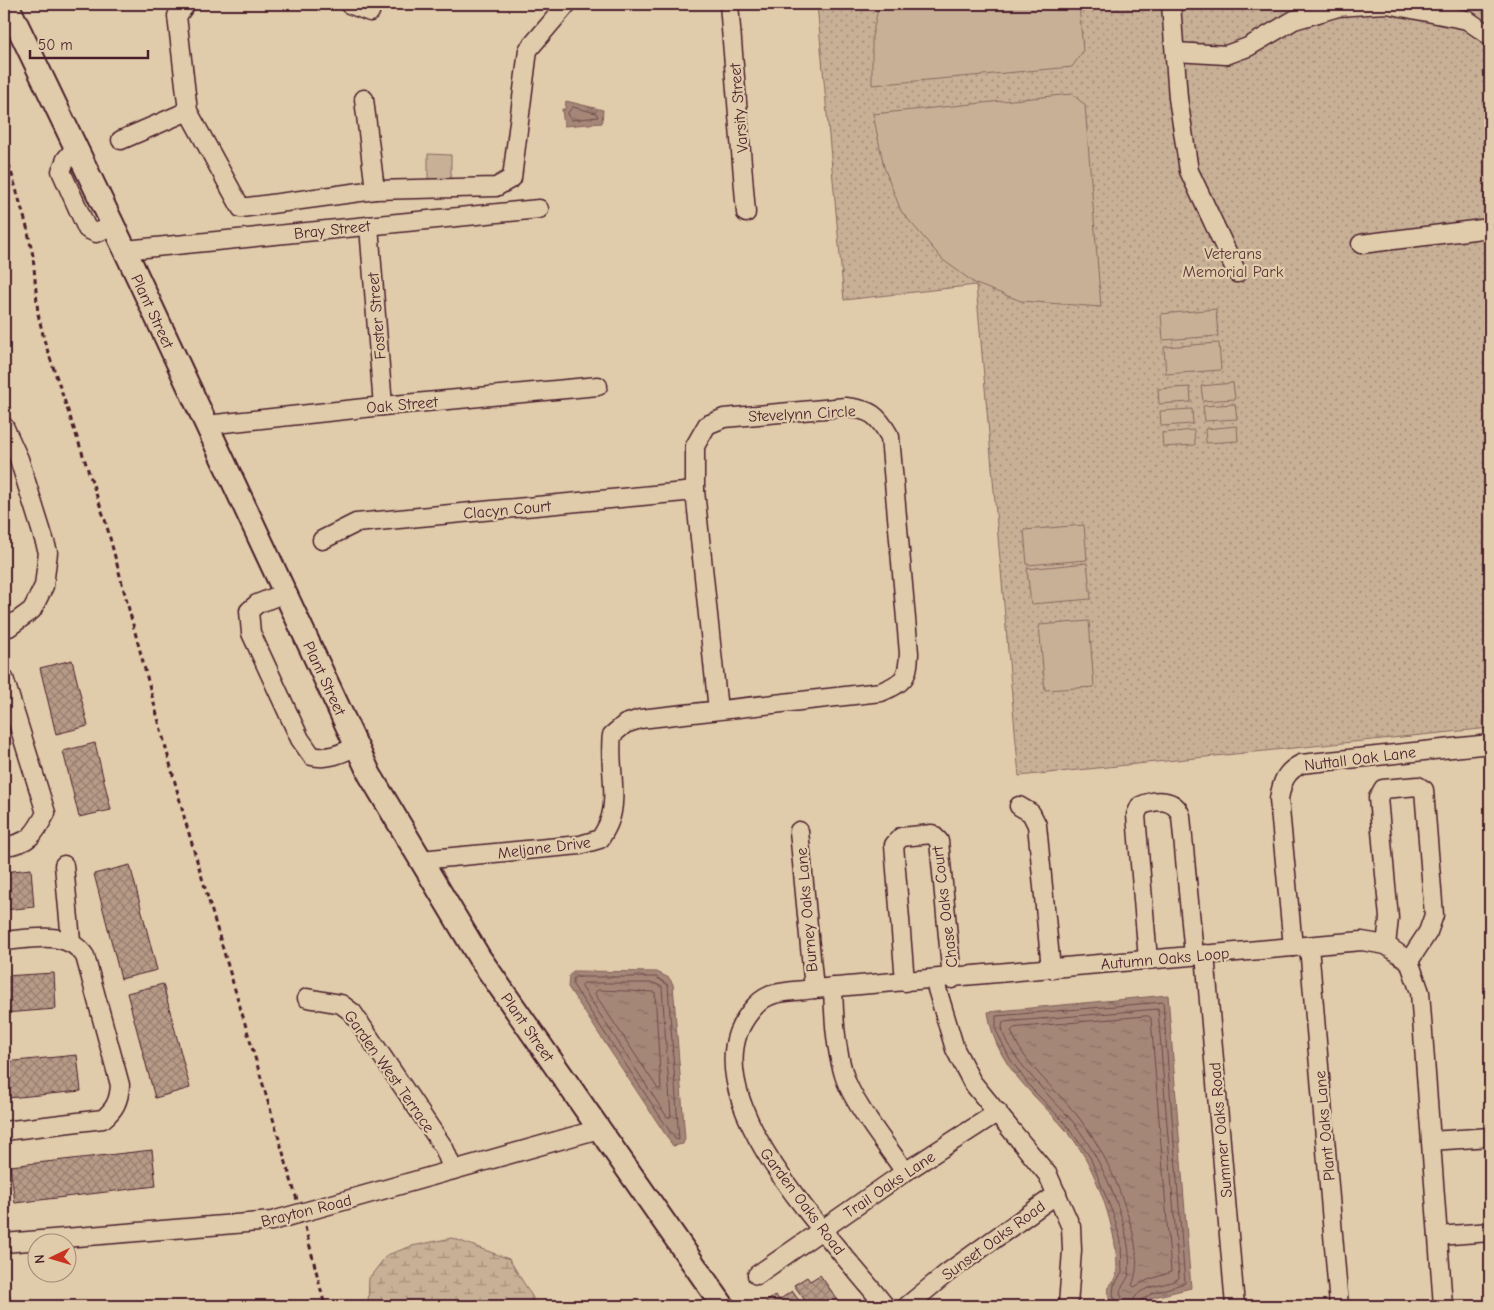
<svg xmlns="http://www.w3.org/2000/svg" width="1494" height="1310" font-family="'Comic Neue',sans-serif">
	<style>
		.green { fill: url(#green-dots); stroke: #896860 }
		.wetland { fill: url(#wetland-marsh); stroke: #896860 }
		.pitch { fill: #c8b096; stroke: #896860 }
		.water { fill: url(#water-ripples); stroke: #815d59 }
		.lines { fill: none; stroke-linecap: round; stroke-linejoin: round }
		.shore { stroke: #6e494a; stroke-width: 1 }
		.building { fill: url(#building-cross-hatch); stroke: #4a1f2b }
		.minor-casing { stroke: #4a1f2b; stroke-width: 21 }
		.major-casing { stroke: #4a1f2b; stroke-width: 26 }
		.path { stroke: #4a1f2b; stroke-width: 3; stroke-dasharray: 5 4; stroke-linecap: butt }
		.minor { stroke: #e0ccab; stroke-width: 18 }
		.major { stroke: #e0ccab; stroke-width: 22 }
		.labels { text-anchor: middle; stroke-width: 4.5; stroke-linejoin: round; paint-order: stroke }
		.street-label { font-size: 16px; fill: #4a1f2b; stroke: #e0ccab }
		.park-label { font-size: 16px; fill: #5d353b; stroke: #e0ccab }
	</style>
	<defs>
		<pattern id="green-dots" width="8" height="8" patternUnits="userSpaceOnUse" patternTransform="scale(1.25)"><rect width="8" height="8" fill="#c8b096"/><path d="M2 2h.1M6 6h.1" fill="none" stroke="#a48f7b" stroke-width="1.8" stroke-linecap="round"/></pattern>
		<pattern id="wetland-marsh" width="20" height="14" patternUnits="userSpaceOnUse" patternTransform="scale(1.25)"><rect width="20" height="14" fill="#c8b096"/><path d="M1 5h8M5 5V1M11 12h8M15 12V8" fill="none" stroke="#a48f7b"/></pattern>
		<pattern id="water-ripples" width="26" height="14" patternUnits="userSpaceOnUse" patternTransform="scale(1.25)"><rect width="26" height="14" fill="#a58778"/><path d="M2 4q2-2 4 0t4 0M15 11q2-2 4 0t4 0" fill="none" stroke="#886e63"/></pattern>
		<pattern id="building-cross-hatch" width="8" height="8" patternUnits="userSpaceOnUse" patternTransform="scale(1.25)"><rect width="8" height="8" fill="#b79b87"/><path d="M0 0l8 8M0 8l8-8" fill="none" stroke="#977e6f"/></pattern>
	</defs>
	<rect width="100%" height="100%" fill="#e0ccab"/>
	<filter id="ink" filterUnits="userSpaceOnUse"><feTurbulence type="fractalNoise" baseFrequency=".02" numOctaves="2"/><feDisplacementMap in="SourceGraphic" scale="10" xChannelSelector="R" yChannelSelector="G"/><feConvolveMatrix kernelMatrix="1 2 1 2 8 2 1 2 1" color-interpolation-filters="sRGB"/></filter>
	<g filter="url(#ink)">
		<path class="green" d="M817 4H1490V728L1019 776 976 285 844 300Z"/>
		<path class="wetland" d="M452 1238 509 1259 533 1298V1306H368L369 1278 387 1255 412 1246Z"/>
		<g class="pitch">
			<path d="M879 4H1079L1083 51 1072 67 872 85V37Z"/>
			<path d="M1072 94 1085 105 1101 307 1021 301 976 284 943 260 901 211 884 167 873 114Z"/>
			<path d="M428 154 451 155V178L428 179Z"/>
			<path d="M1216 309 1218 336 1163 340 1161 314Z"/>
			<path d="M1219 343 1221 370 1166 374 1164 347Z"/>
			<path d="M1233 383 1235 399 1203 401 1201 386Z"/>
			<path d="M1190 387 1191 402 1159 404 1158 389Z"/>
			<path d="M1235 404 1237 419 1205 421 1203 406Z"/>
			<path d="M1192 409 1193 424 1161 426 1160 411Z"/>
			<path d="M1237 426 1238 441 1206 443 1205 429Z"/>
			<path d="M1194 430 1195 445 1163 447 1162 433Z"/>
			<path d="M1084 525 1087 560 1027 565 1024 530Z"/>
			<path d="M1087 563 1091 599 1031 604 1027 569Z"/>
			<path d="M1089 621 1094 687 1045 690 1039 625Z"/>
		</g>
		<g class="water">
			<path d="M566 101 603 110 602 123 564 126 562 109H565Z"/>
			<path d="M573 971 657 972 669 978 673 984 685 1139 683 1144 673 1146 568 987 569 976Z"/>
			<path d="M1168 995 1191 1288 1154 1297 1141 1306H1114C1099 1283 1118 1285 1117 1269 1117 1234 1102 1190 1086 1159 1056 1104 997 1081 988 1012Z"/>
		</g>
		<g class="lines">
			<g class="shore">
				<path d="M573 107 596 113 598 117 571 120 568 113Z"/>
				<path d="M576 977H656L668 985 679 1140 675 1139 573 985V979Z"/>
				<path d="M584 983H654L662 987 671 1117H667L582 987Z"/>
				<path d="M598 990 655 992 661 1089H658L595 994Z"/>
				<path d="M1148 1016 1151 1018 1171 1272 1148 1280 1134 1287 1132 1285C1140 1268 1136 1243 1131 1226 1119 1184 1103 1148 1076 1114 1052 1085 1026 1067 1011 1031L1014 1028Z"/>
				<path d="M1118 1306 1113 1295 1114 1285 1122 1273 1121 1241 1113 1214 1090 1157 1064 1122 1031 1088 1010 1059 996 1030V1016L1163 1002 1185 1283 1153 1293 1140 1301 1139 1306"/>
				<path d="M1125 1306 1120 1293C1121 1285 1128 1281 1129 1273 1134 1227 1098 1150 1068 1116 1054 1101 994 1042 1003 1022L1158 1009 1179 1278C1166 1288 1134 1283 1132 1306"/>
			</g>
		</g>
		<g class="building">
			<path d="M72 660 88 726 56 734 40 668Z"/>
			<path d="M95 743 111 810 79 817 63 751Z"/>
			<path d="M130 865 157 970 121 979 94 874Z"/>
			<path d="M31 869 34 907 4 910V872Z"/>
			<path d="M54 973 56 1009 4 1013V976Z"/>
			<path d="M163 984 190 1088 155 1098 127 993Z"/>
			<path d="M77 1055 81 1091 8 1098 5 1062Z"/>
			<path d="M152 1150 156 1186 15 1203 10 1166Z"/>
			<path d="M820 1275 842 1306H809L794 1285 807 1277 810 1281Z"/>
			<path d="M792 1291 803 1306H770L766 1302 776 1295 779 1300Z"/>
			<rect x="4" y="1296" width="6" height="10"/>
		</g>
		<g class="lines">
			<g class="minor-casing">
				<g id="minor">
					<path d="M186 4 177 16 188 111 241 208 375 190 496 187 512 178 528 50 567 4"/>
					<path d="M349 4 370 12"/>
					<path d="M729 4 746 213"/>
					<path d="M1171 4 1178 98 1189 171 1237 273"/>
					<path d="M1175 52 1226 55 1248 47 1294 20 1338 7 1367 5 1387 4 1467 20 1490 36"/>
					<path d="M364 99 375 190"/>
					<path d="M121 140 188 111"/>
					<path d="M76 147 66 159 61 171 87 229 96 233 114 225"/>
					<path d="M369 226 383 406"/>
					<path d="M1361 244 1490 228"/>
					<path d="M125 250 539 209"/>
					<path d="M206 425 383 406 598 386"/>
					<path d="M4 426 19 459 48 552 44 586 32 610 9 627 4 628"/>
					<path d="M322 540 356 523 695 491"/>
					<path d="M285 593 257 604 249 611 251 633 300 739 312 756C328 760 342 753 357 746"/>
					<path d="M4 678 46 813C35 834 29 844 4 846"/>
					<path d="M1019 806 1031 813 1037 825 1051 969"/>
					<path d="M799 831 814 989"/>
					<path d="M420 860 580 845 600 839C603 834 607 828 609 822 619 798 608 761 612 735L625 724 640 719 881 692C904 682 908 679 909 653L890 437C877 414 871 410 846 407L724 418 707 425 695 446V491L718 710"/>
					<path d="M64 865 71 941"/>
					<path d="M4 941C32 939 67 929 85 956L120 1085C119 1101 115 1109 103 1119L4 1131"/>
					<path d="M1386 945 1389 918 1378 798 1383 789 1418 786 1424 790 1434 915 1428 932 1409 961"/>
					<path d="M1309 946 1339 1306"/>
					<path d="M1293 947 1279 799C1282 782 1285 772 1301 764L1490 744"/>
					<path d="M1205 954 1235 1306"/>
					<path d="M1148 960 1136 815 1140 806C1156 799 1175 798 1181 816L1194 955"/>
					<path d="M934 979 955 1049 972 1082 1048 1175 1071 1227 1072 1250 1068 1306"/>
					<path d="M905 982 894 845 901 837 932 834 939 841 952 979"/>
					<path d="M833 987C834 1017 835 1046 844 1075 852 1102 888 1147 905 1172"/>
					<path d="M307 998 341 1004 353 1013 444 1148 453 1170"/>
					<path d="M1431 1141 1490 1137"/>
					<path d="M1438 1236 1490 1232"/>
					<path d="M4 1243 272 1221 599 1129"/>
					<path d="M757 1275 905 1172 998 1112"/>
					<path d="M885 1306C837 1243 708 1118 738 1033 743 1020 756 1001 769 996 779 991 802 991 814 989L1362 941 1386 945 1409 961 1420 992 1443 1306"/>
					<path d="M907 1306 947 1273 1057 1194"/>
				</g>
			</g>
			<g class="major-casing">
				<path id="major" d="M7 4 125 250 370 775 479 957 723 1306"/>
			</g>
			<g class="path">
				<path d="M4 147 27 227 33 256 38 314 45 343 106 523 185 820 297 1200"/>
				<path d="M305 1227 325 1306"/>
			</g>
			<use href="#minor" class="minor"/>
			<use href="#major" class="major"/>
		</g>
	</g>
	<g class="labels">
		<g class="street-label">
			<text transform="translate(738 108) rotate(-95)" y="6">Varsity Street</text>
			<text transform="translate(332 229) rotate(-6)" y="6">Bray Street</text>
			<text transform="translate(153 311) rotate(65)" y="6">Plant Street</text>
			<text transform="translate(376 316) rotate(-95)" y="6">Foster Street</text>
			<text transform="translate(402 404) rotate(-5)" y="6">Oak Street</text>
			<text transform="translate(802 413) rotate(-3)" y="6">Stevelynn Circle</text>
			<text transform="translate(507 509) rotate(-5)" y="6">Clacyn Court</text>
			<text transform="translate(325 678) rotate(65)" y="6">Plant Street</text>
			<text transform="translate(1360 758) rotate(-7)" y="6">Nuttall Oak Lane</text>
			<text transform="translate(544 847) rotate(-7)" y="6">Meljane Drive</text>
			<text transform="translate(944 907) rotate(-97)" y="6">Chase Oaks Court</text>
			<text transform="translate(806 910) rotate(-95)" y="6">Burney Oaks Lane</text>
			<text transform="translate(1165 958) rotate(-5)" y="6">Autumn Oaks Loop</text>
			<text transform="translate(528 1027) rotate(55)" y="6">Plant Street</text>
			<text transform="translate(390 1071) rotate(55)" y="6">Garden West Terrace</text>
			<text transform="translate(1324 1126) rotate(-95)" y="6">Plant Oaks Lane</text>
			<text transform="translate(1220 1130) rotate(-95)" y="6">Summer Oaks Road</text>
			<text transform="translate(889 1184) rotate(-34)" y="6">Trail Oaks Lane</text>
			<text transform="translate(803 1201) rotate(53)" y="6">Garden Oaks Road</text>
			<text transform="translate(306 1210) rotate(-14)" y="6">Brayton Road</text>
			<text transform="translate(993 1240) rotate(-36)" y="6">Sunset Oaks Road</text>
		</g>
		<g class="park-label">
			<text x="1233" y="259">Veterans<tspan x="1233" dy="18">Memorial Park</tspan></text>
		</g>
	</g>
	<rect width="1494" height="1310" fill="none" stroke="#e0ccab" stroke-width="20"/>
	<rect x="10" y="10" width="1474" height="1290" fill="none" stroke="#4a1f2b" stroke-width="2" filter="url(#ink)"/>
	<g transform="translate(52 1258) rotate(265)"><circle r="24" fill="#e0ccab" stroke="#a48778"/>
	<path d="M0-4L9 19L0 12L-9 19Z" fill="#c8321e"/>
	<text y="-8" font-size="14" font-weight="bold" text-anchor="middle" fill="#4a1f2b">N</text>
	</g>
	<path d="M30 50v8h118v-8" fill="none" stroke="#4a1f2b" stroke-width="2.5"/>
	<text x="38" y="50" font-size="15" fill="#4a1f2b" stroke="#e0ccab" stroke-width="4" paint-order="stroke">50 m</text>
</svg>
